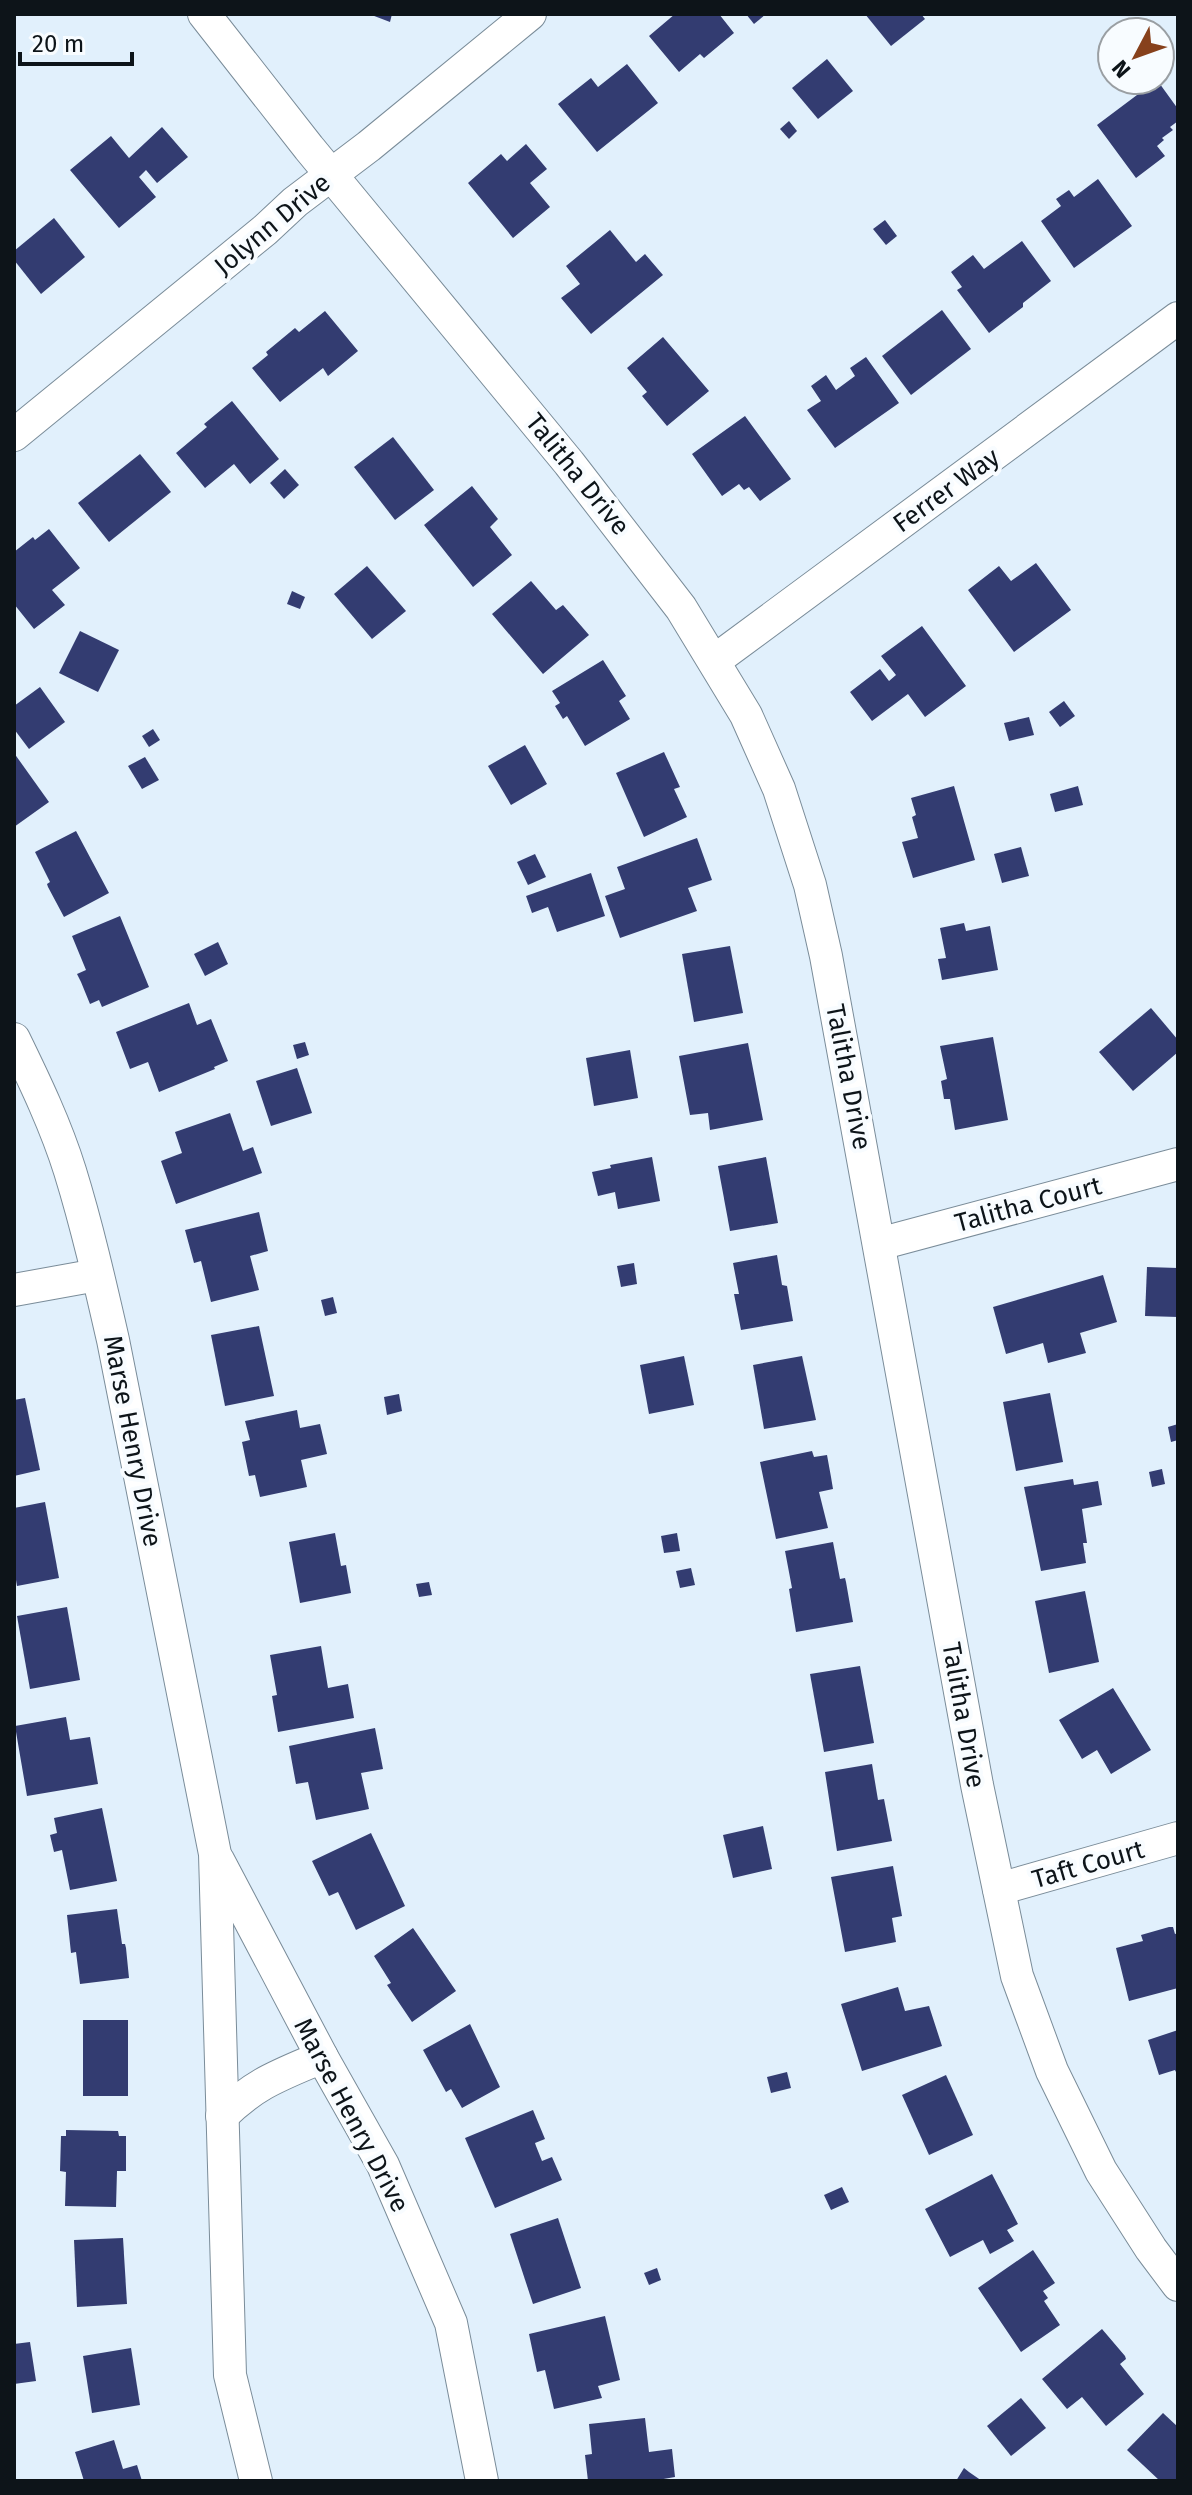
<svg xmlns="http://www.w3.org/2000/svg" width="1192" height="2495" font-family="'Fira Sans',sans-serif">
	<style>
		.building { fill: #333c71 }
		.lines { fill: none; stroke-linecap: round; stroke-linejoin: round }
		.street-casing { stroke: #7a8c99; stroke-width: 34 }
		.street { stroke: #fff; stroke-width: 32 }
		.labels { text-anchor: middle; stroke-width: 8; stroke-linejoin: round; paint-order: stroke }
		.street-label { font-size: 26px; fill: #0d1419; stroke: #f8fcff }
	</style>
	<rect width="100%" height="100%" fill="#e1f0fc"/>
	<g class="building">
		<path d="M369 14H392L390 22Z"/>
		<path d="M675 14H719L734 33 704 58 700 54 679 72 649 36Z"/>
		<path d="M746 14H766L754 24Z"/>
		<path d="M865 14H921L925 19 891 46Z"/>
		<path d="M827 59 853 91 818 119 792 88Z"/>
		<path d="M627 64 658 103 597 152 558 104 591 78 598 87Z"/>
		<path d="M1157 80 1178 109V121L1170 127 1173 130 1162 138 1164 140 1157 146 1165 156 1136 178 1097 125Z"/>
		<path d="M789 121 797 131 789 139 780 129Z"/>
		<path d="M162 127 188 157 157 183 146 170 139 177 156 197 119 228 70 170 111 136 129 158Z"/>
		<path d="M526 144 547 169 530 183 550 207 513 238 468 183 501 154 507 161Z"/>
		<path d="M1098 179 1132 226 1074 268 1041 221 1061 206 1056 199 1069 190 1074 197Z"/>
		<path d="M54 218 85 257 41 294 14 260V251Z"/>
		<path d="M885 220 897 236 886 245 873 229Z"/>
		<path d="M610 230 636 262 645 254 663 275 591 334 561 298 580 284 566 266Z"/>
		<path d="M1022 241 1051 281 1023 303V307L989 333 957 290 962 287 951 272 973 255 984 269Z"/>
		<path d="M942 310 971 349 911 395 882 356Z"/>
		<path d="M325 311 358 351 328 376 323 368 280 402 252 368 268 355 266 352 295 328 299 332Z"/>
		<path d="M663 337 709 391 667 426 642 396 647 392 627 368Z"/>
		<path d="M866 357 899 403 835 448 807 410 821 401 811 386 826 375 836 390 855 376 850 368Z"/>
		<path d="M232 401 279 459 250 484 234 464 205 488 176 453 207 427 204 424Z"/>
		<path d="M745 416 791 479 760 501 749 487 744 490 739 484 722 496 692 454Z"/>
		<path d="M393 437 434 490 395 520 354 467Z"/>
		<path d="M140 454 171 492 109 542 78 503Z"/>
		<path d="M285 469 299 485 284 499 270 483Z"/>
		<path d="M472 486 498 519 490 527 512 555 473 587 424 525Z"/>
		<path d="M49 529 80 568 52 590 65 605 34 629 14 604V552L33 537 35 540Z"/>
		<path d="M1036 563 1071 610 1014 652 968 590 999 566 1011 581Z"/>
		<path d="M367 566 406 611 372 639 334 594Z"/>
		<path d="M531 581 556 610 563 605 589 635 543 674 492 614Z"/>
		<path d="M292 591 305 597 300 609 287 604Z"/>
		<path d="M922 626 966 686 925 717 908 694 872 721 850 692 880 669 889 681 896 675 881 656Z"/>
		<path d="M80 631 119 650 98 692 59 673Z"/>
		<path d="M603 660 626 696 619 701 630 719 585 746 567 716 563 719 555 706 560 703 552 691Z"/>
		<path d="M40 687 65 722 29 749 14 729V706Z"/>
		<path d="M1064 701 1075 716 1060 727 1049 712Z"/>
		<path d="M1029 717 1034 735 1009 741 1004 723Z"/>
		<path d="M153 729 160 740 149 747 142 736Z"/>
		<path d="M525 745 547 784 511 805 488 766Z"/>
		<path d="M664 752 680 787 674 789 687 817 644 837 616 773Z"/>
		<path d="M14 753 49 802 14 827Z"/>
		<path d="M145 757 159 780 142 789 128 766Z"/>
		<path d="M954 786 975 860 913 878 902 842 918 838 912 817 916 815 911 798Z"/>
		<path d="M1078 786 1083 805 1055 812 1050 794Z"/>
		<path d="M76 831 109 893 64 917 48 887 47 884 50 882 35 852Z"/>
		<path d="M697 838 712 880 688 888 697 911 620 938 605 896 625 889 617 867Z"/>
		<path d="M1021 847 1029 876 1002 883 994 854Z"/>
		<path d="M535 854 546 877 528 885 517 862Z"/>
		<path d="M591 873 605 916 557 932 548 907 532 913 526 896Z"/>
		<path d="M120 916 149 987 102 1007 99 1000 90 1004 81 982 77 974 86 970 72 936Z"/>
		<path d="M964 923 966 931 990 926 998 970 942 980 938 959 946 958 940 928Z"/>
		<path d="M218 942 228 964 205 976 194 954Z"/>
		<path d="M730 946 743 1013 694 1022 682 954Z"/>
		<path d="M189 1003 197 1025 211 1019 228 1061 214 1067 215 1069 159 1092 148 1062 130 1069 116 1032Z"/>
		<path d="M1151 1008 1178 1040V1052L1133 1091 1099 1052Z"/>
		<path d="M993 1037 1008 1120 955 1130 950 1099H944L941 1081 947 1079 940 1046Z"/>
		<path d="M305 1042 309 1055 297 1059 293 1045Z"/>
		<path d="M748 1043 763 1120 710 1130 708 1113 690 1115 679 1056Z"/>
		<path d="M630 1050 638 1098 594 1106 586 1058Z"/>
		<path d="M297 1068 312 1113 271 1126 256 1081Z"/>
		<path d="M230 1113 243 1151 253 1147 262 1173 176 1204 161 1161 182 1153 175 1132Z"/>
		<path d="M652 1157 660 1201 618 1209 615 1192 598 1196 592 1172 611 1168 610 1165Z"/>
		<path d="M766 1157 778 1223 730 1231 718 1166Z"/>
		<path d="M259 1212 268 1251 250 1256 259 1290 211 1302 201 1261 194 1263 185 1230Z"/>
		<path d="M777 1255 782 1285 787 1286 793 1321 741 1330 734 1294H739L733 1263Z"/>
		<path d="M634 1263 637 1284 621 1287 617 1266Z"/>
		<path d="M1147 1267 1178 1268V1317L1145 1316Z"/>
		<path d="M1103 1275 1117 1322 1080 1333 1086 1353 1048 1363 1043 1343 1006 1354 993 1307Z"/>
		<path d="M333 1297 337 1313 325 1316 321 1300Z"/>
		<path d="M259 1326 274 1396 225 1406 211 1335Z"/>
		<path d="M684 1356 694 1405 649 1414 640 1365Z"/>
		<path d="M802 1356 816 1420 764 1429 753 1365Z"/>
		<path d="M1050 1393 1063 1462 1016 1471 1003 1402Z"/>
		<path d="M399 1394 402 1411 387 1415 384 1397Z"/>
		<path d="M25 1398 40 1470 14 1476V1400Z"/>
		<path d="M297 1410 300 1428 320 1424 327 1454 301 1460 307 1487 260 1497 255 1475 249 1476 242 1442 250 1440 245 1421Z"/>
		<path d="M1178 1424V1440L1171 1442 1168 1427Z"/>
		<path d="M812 1451 814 1457 827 1455 831 1477 833 1489 819 1492 828 1528 776 1539 760 1462Z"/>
		<path d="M1162 1469 1165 1484 1152 1487 1149 1472Z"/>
		<path d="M1073 1479 1074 1485 1098 1481 1102 1505 1082 1509 1087 1543H1083L1086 1563 1041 1571 1024 1487Z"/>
		<path d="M45 1502 59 1578 17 1586 14 1568V1508Z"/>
		<path d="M335 1533 341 1566 346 1565 351 1593 300 1603 289 1542Z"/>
		<path d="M677 1533 680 1551 664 1553 661 1536Z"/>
		<path d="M833 1542 840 1579 845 1578 846 1582 853 1622 796 1632 789 1589 792 1588 785 1551Z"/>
		<path d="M691 1568 695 1585 680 1588 676 1571Z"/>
		<path d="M429 1582 432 1595 419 1597 416 1584Z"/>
		<path d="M1085 1591 1099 1662 1049 1673 1035 1601Z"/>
		<path d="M67 1607 80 1680 30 1689 17 1616Z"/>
		<path d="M321 1646 328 1688 348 1684 354 1718 278 1732 272 1696 277 1695 270 1655Z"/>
		<path d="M860 1666 874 1743 824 1752 810 1674Z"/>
		<path d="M1113 1688 1151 1750 1111 1774 1097 1750 1082 1759 1059 1720Z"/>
		<path d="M66 1717 70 1740 90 1737 98 1784 27 1796 15 1726Z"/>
		<path d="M375 1728 383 1769 361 1773 369 1809 316 1820 308 1782 296 1784 289 1746Z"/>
		<path d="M872 1764 878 1800 884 1799 892 1841 837 1851 825 1772Z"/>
		<path d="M102 1808 117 1881 70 1890 62 1850 54 1852 50 1835 57 1833 54 1818Z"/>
		<path d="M763 1826 772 1869 733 1878 723 1835Z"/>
		<path d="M371 1833 405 1906 356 1930 338 1892 329 1896 312 1861Z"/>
		<path d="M893 1866 902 1916 892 1918 896 1942 845 1952 831 1877Z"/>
		<path d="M117 1909 122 1944H125L126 1948 129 1978 80 1984 76 1952 71 1953 67 1915Z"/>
		<path d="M1169 1927H1173L1175 1934 1178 1933V1988L1129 2001 1116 1948 1143 1941 1141 1935Z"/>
		<path d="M413 1928 456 1991 412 2022 387 1985 391 1983 374 1956Z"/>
		<path d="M898 1987 905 2011 929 2006 942 2046 862 2071 841 2004Z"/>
		<rect x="83" y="2020" width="45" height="76"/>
		<path d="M470 2024 500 2087 462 2108 451 2089 446 2092 423 2050Z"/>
		<path d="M1178 2030V2076L1175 2070 1159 2075 1148 2040Z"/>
		<path d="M787 2072 791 2088 771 2093 767 2077Z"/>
		<path d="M946 2075 973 2135 929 2155 902 2095Z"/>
		<path d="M533 2110 545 2139 535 2143 536 2146 542 2161 552 2157 562 2180 495 2208 465 2138Z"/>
		<path d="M66 2130 118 2131 119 2136H126V2171H117L116 2207 65 2206 66 2172 60 2171 61 2136H66Z"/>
		<path d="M992 2174 1018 2224 1007 2230 1014 2241 990 2254 983 2240 950 2257 925 2209Z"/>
		<path d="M842 2187 849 2202 831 2210 824 2195Z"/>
		<path d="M558 2218 581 2288 533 2304 510 2234Z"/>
		<path d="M123 2238 127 2304 77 2307 74 2240Z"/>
		<path d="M1033 2250 1055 2283 1043 2291 1048 2298 1044 2301 1060 2325 1021 2352 978 2288Z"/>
		<path d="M657 2268 661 2280 649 2285 644 2273Z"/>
		<path d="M605 2316 620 2380 598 2386 602 2398 554 2409 545 2370 537 2372 529 2334Z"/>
		<path d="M1102 2329 1125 2356 1126 2359 1120 2364 1144 2394 1106 2426 1082 2397 1067 2409 1042 2379Z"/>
		<path d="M30 2342 36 2381 14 2384V2344Z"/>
		<path d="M131 2348 140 2405 92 2413 83 2356Z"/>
		<path d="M1021 2398 1046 2428 1011 2456 987 2426Z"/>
		<path d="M1163 2413 1178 2427V2481H1160L1127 2450Z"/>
		<path d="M645 2418 649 2452 672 2449 675 2477 652 2481H588L585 2455 592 2454 589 2424Z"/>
		<path d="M114 2440 123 2469 137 2465 142 2481H84L75 2452Z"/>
		<path d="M964 2468 969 2472 982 2481H956Z"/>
	</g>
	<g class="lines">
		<g class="street-casing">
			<g id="street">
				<path d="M204 14 309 148 569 463 681 608 746 715 779 789 810 885 826 956 977 1785 1017 1976 1052 2071 1101 2171 1151 2249 1178 2285"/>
				<path d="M14 435 265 230 295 202 369 146 530 14"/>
				<path d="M714 661 1178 318"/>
				<path d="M14 1039C35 1082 56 1126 70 1171 87 1226 100 1283 113 1340L215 1854 230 2375 256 2481"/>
				<path d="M879 1244 1178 1164"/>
				<path d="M14 1290 97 1275"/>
				<path d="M218 1860 322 2057 383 2165 451 2323 482 2481"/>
				<path d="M999 1889 1178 1838"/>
				<path d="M222 2116C255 2083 280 2075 322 2057"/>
			</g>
		</g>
		<use href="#street" class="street"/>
	</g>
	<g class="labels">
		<g class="street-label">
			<text transform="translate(272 224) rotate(-40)" y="9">Jolynn Drive</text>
			<text transform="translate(578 474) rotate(51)" y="9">Talitha Drive</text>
			<text transform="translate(946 490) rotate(-36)" y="9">Ferrer Way</text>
			<text transform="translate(849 1077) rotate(79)" y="9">Talitha Drive</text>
			<text transform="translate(1028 1204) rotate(-15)" y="9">Talitha Court</text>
			<text transform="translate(133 1441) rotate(79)" y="9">Marse Henry Drive</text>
			<text transform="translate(964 1715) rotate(80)" y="9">Talitha Drive</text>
			<text transform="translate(1088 1864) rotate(-16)" y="9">Taft Court</text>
			<text transform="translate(352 2115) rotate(62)" y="9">Marse Henry Drive</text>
		</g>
	</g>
	<rect width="1192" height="2495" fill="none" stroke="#0d1419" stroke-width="32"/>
	<g transform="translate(1136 56) rotate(229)"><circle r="38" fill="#f8fcff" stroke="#9a9fa3" stroke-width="2"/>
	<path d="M0-6L14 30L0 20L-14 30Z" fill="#87411c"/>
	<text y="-12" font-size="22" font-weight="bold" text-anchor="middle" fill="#0d1419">N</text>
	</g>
	<path d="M20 52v12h112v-12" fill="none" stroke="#0d1419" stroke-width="4"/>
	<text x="32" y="52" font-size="24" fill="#0d1419" stroke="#f8fcff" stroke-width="6" paint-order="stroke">20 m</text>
</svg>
